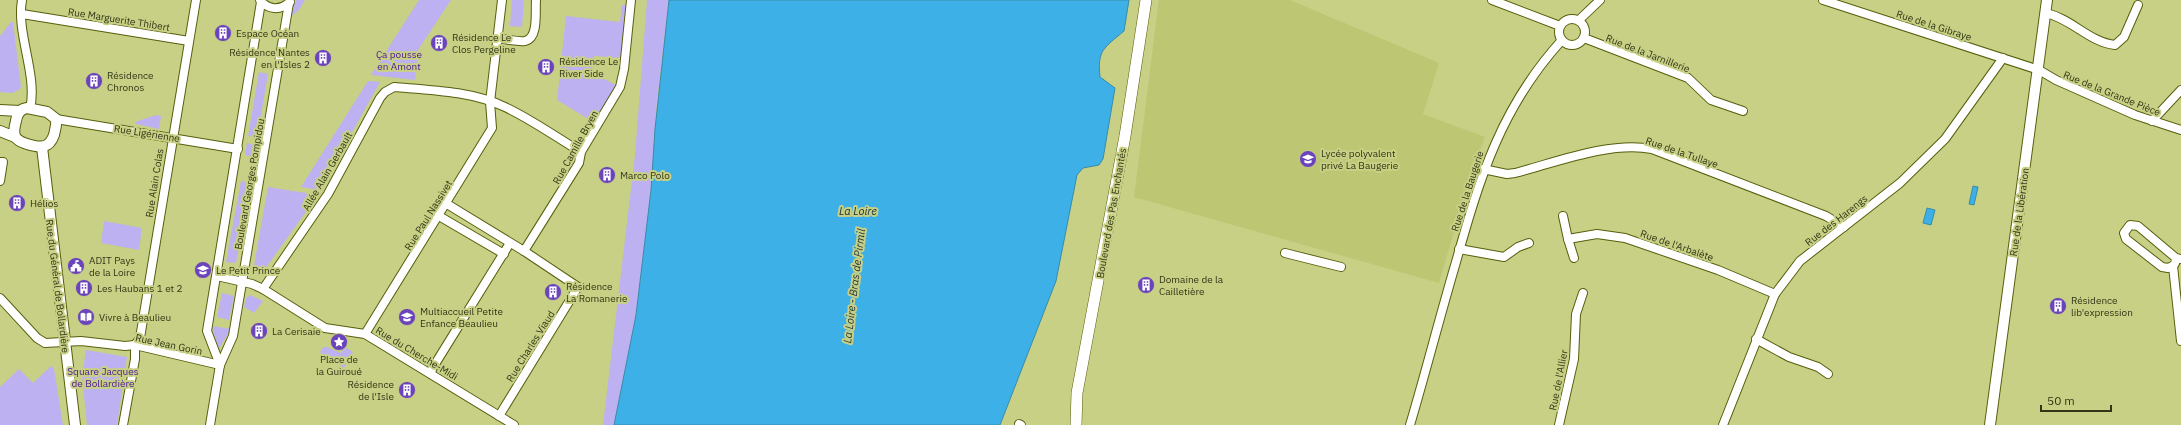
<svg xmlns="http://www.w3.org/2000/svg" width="2181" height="425" font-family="'IBM Plex Sans',sans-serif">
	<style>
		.built { fill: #bdc672 }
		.green { fill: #beb1f1 }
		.water { fill: #3db0e7; stroke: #3a8ba8 }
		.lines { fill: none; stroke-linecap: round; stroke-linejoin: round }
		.minor-casing { stroke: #585e0c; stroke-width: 10 }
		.tertiary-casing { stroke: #585e0c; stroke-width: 12 }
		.secondary-casing { stroke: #585e0c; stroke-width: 12 }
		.minor { stroke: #fff; stroke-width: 8 }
		.tertiary { stroke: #fff; stroke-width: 10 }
		.secondary { stroke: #fff; stroke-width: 11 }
		.labels { text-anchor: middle; stroke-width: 4; stroke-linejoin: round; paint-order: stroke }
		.street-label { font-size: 10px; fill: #323516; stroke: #c7d084 }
		.poi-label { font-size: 10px; fill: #323516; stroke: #c7d084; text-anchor: start }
		.park-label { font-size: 10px; fill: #4d159a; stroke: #c7d084 }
		.water-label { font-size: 11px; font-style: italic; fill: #172f3b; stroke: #c7d084 }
	</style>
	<rect width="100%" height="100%" fill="#c7d084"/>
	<path class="built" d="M1159 0H1290L1439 63 1423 114 1485 137 1469 180 1439 283 1134 197Z"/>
	<g class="green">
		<path d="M296 0H305L298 11 290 17Z"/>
		<path d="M419 0H451L418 50 415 80 371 75Z"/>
		<path d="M512 0H524L522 27 510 26Z"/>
		<path d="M647 0H669L657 101 651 190 636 315 614 425H603L635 155Z"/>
		<path d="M622 5H627L622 58 594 56 591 78 604 79 616 85 615 87 617 89 589 133 586 134 582 132 590 120 557 100 566 16 620 22Z"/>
		<path d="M11 22H13L21 87 20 89 13 93 0 92V36Z"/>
		<path d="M259 72 268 74 257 138 248 136Z"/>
		<path d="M368 81 380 82 320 190 301 187Z"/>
		<path d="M156 115 161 116 159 129 136 124 135 122Z"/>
		<path d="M247 143 256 145 254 157 245 155Z"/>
		<path d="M241 181 251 183 236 263 226 262Z"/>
		<path d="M268 187 318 195 260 276 253 271Z"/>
		<path d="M104 221 142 228 139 250 101 243Z"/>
		<path d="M222 293 234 296 229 320 217 317Z"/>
		<path d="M250 295 263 301 254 313 244 307 246 298Z"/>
		<path d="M212 326 231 329 218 350Z"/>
		<path d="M323 347H327L341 353 345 347 353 352 344 368 322 354 320 352Z"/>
		<path d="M86 350 127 357 117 425H87L82 376Z"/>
		<path d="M51 366 54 369 63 425H0V387L19 369 33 383Z"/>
	</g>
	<g class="water">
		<path d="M669 0H1129L1124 31C1104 48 1097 50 1100 77L1115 88 1103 159 1099 165 1083 168 1077 175 1056 281 1000 425H614L636 315 651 190 655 129Z"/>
		<path d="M1973 186 1978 187 1974 205 1969 204Z"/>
		<path d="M1927 208 1935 210 1931 225 1923 223Z"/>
	</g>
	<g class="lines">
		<g class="minor-casing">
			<g id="minor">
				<path d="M22 0C16 34 38 75 30 109"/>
				<path d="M260 0C268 10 280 11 290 2"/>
				<path d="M1492 0 1560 26"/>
				<path d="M1823 0 2039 70 2056 80 2135 115 2181 130"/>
				<path d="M2046 13C2072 19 2089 42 2115 45L2124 37 2138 5"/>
				<path d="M22 14 189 41"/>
				<circle cx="1572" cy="32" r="13"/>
				<path d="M1579 20 1600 0"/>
				<path d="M1584 38 1688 78 1711 100 1743 111"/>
				<path d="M499 39C507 39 517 42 525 41 539 38 535 11 536 0"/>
				<path d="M56 119 238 149"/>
				<path d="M2152 121 2181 90"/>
				<path d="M0 162H3L0 181"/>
				<path d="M1483 169 1507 174 1515 173C1557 162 1610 141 1652 149L1826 216 1844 227"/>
				<path d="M447 204 524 251 578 287 499 416"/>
				<path d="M439 216 504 254"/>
				<path d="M1563 216 1568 239 1597 234 1625 238 1718 270 1775 294"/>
				<path d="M1568 239 1574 258"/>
				<path d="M1459 249 1504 257 1518 247 1529 243"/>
				<path d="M524 251 579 163 581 152 620 87 624 69 631 0"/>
				<path d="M1285 253 1341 267"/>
				<path d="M2176 258C2176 264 2174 266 2168 268L2162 267 2126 239 2124 233 2130 225 2138 226 2176 258 2181 259"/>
				<path d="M2173 266 2181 341"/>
				<path d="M217 276 252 284 263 289 325 328 365 334 514 425"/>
				<path d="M263 289 328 194 380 98 385 92 394 87C430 90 472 91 505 107 531 119 556 137 581 152"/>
				<path d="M0 298 37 338 45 343 81 341 125 346 135 345 220 365"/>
				<path d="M365 334 492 128 490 102 502 0"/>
				<path d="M1756 339 1789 357 1818 367 1828 374"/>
				<path d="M135 345 140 338 196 0"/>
				<path d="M220 365 207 331 261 2"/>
				<path d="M431 374 432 369 510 243"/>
				<path d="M1019 424 1021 425"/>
				<path d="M123 425 135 359V345"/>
				<path d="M210 425 220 365 233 336 289 3"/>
				<path d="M1410 425C1426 371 1440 316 1456 262 1480 177 1501 107 1562 40"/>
				<path d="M1559 425 1574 359 1576 314 1583 293"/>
				<path d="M1723 425 1775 294 1800 261 1900 183 1945 139 2003 58"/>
			</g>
		</g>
		<g class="tertiary-casing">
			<g id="tertiary">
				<path d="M27 108 47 112 56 119C57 125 55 129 54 135 49 149 40 148 27 144 22 142 17 141 15 136 13 131 15 125 16 121 17 114 20 109 27 108Z"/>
				<path d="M0 110 20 111"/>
				<path d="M0 131 15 137"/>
				<path d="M42 147 75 425"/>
				<path d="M1990 425 2047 0"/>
			</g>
		</g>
		<g class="secondary-casing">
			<path id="secondary" d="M1076 425 1077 393 1125 136 1146 0"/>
		</g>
		<use href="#minor" class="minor"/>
		<use href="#tertiary" class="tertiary"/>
		<use href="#secondary" class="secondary"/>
	</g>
	<defs>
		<g id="building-disc" transform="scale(0.9)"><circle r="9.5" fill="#6b44bc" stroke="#c7d084"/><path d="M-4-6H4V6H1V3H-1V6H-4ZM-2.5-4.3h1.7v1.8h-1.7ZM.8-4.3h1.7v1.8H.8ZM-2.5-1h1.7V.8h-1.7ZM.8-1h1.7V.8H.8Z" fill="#fff"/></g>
		<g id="school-disc" transform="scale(0.9)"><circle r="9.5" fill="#6b44bc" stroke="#c7d084"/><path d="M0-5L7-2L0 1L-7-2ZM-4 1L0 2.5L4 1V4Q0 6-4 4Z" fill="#fff"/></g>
		<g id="civic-disc" transform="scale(0.9)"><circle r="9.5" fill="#6b44bc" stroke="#c7d084"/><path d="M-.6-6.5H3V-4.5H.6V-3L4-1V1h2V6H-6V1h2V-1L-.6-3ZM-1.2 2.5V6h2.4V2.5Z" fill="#fff"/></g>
		<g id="library-disc" transform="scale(0.9)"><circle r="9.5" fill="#6b44bc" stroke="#c7d084"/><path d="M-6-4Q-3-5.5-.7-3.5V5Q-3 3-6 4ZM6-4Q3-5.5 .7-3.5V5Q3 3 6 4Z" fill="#fff"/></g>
		<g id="sight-disc" transform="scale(0.9)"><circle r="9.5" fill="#6b44bc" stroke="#c7d084"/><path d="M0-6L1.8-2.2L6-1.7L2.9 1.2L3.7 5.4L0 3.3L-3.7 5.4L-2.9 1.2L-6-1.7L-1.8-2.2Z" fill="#fff"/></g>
	</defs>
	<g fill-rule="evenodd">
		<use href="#building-disc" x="223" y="33"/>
		<use href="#building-disc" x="439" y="43"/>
		<use href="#building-disc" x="323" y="58"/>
		<use href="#building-disc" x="546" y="67"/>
		<use href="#building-disc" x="94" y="81"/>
		<use href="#school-disc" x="1308" y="159"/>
		<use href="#building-disc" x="607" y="175"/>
		<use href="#building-disc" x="17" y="203"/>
		<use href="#civic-disc" x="76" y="266"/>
		<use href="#school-disc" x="203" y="270"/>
		<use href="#building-disc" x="1146" y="285"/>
		<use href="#building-disc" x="84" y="288"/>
		<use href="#building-disc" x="553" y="292"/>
		<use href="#building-disc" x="2058" y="306"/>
		<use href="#library-disc" x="86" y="317"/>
		<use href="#school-disc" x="407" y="317"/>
		<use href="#building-disc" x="259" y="331"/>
		<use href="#sight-disc" x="339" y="342"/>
		<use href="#building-disc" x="407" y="390"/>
	</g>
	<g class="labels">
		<g class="street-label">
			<text transform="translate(119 19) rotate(9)" y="4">Rue Marguerite Thibert</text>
			<text transform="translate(1934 25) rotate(18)" y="4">Rue de la Gibraye</text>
			<text transform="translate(1648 53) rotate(21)" y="4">Rue de la Jarnillerie</text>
			<text transform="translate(2112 93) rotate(22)" y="4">Rue de la Grande Pièce</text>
			<text transform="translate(147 133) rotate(9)" y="4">Rue Ligérienne</text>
			<text transform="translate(575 147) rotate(-61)" y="4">Rue Camille Bryen</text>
			<text transform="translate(1682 152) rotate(19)" y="4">Rue de la Tullaye</text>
			<text transform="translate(327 171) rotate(-60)" y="4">Allée Alain Gerbault</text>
			<text transform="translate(154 183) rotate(-81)" y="4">Rue Alain Colas</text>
			<text transform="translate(249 184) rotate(-80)" y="4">Boulevard Georges Pompidou</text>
			<text transform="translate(1467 191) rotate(-72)" y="4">Rue de la Baugerie</text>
			<text transform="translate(2019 212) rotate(-82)" y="4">Rue de la Libération</text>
			<text transform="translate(1111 213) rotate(-80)" y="4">Boulevard des Pas Enchantés</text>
			<text transform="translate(428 215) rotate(-58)" y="4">Rue Paul Nassivet</text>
			<text transform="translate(1836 220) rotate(-38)" y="4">Rue des Harengs</text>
			<text transform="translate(1677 245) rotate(19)" y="4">Rue de l'Arbalète</text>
			<text transform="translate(58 286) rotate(83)" y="4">Rue du Général de Bollardière</text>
			<text transform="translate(169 344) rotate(12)" y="4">Rue Jean Gorin</text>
			<text transform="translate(530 346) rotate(-58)" y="4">Rue Charles Viaud</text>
			<text transform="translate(417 353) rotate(31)" y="4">Rue du Cherche-Midi</text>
			<text transform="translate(1558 380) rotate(-79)" y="4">Rue de l'Allier</text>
		</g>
		<g class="poi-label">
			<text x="236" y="37">Espace Océan</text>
			<text x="452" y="41">Résidence Le<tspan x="452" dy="12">Clos Pergeline</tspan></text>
			<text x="310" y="56" text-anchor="end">Résidence Nantes<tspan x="310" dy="12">en l'Isles 2</tspan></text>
			<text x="559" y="65">Résidence Le<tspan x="559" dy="12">River Side</tspan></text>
			<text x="107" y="79">Résidence<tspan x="107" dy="12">Chronos</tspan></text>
			<text x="1321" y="157">Lycée polyvalent<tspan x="1321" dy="12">privé La Baugerie</tspan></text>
			<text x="620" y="179">Marco Polo</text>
			<text x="30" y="207">Hélios</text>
			<text x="89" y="264">ADIT Pays<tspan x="89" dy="12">de la Loire</tspan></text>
			<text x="216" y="274">Le Petit Prince</text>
			<text x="1159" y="283">Domaine de la<tspan x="1159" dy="12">Cailletière</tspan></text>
			<text x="566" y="290">Résidence<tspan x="566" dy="12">La Romanerie</tspan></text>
			<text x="97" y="292">Les Haubans 1 et 2</text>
			<text x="2071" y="304">Résidence<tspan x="2071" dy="12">lib'expression</tspan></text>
			<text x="420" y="315">Multiaccueil Petite<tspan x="420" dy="12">Enfance Beaulieu</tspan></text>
			<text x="99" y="321">Vivre à Beaulieu</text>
			<text x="272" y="335">La Cerisaie</text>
			<text x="339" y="363" text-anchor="middle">Place de<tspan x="339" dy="12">la Guiroué</tspan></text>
			<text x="394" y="388" text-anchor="end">Résidence<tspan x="394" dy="12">de l'Isle</tspan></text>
		</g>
		<g class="park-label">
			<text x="399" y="58">Ça pousse<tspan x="399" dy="12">en Amont</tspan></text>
			<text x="103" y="375">Square Jacques<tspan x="103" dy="12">de Bollardière</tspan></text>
		</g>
		<g class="water-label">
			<text x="858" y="215">La Loire</text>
			<text transform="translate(854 286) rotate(-83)" y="4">La Loire - Bras de Pirmil</text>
		</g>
	</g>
	<path d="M2041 405v6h70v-6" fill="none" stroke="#323516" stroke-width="2"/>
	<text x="2047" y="405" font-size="12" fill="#323516" stroke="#c7d084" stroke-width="3" paint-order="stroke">50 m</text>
</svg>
